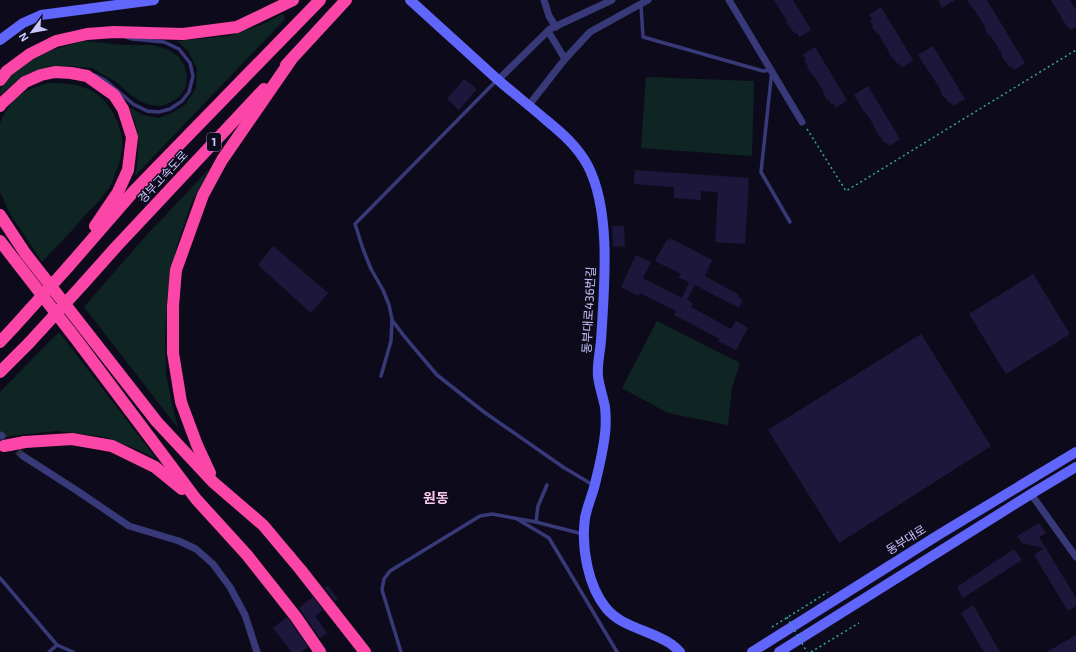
<svg xmlns="http://www.w3.org/2000/svg" width="1076" height="652" font-family="'Exo 2','Noto Sans KR',sans-serif">
	<style>
		.green { fill: #0f2523 }
		.building { fill: #1d183b }
		.lines { fill: none; stroke-linecap: round; stroke-linejoin: round }
		.street-tunnel { stroke: #333148; stroke-width: 7; stroke-dasharray: 7 3.5; stroke-linecap: butt }
		.path { stroke: #2fa99b; stroke-width: 1.5; stroke-dasharray: 2 3; stroke-linecap: butt }
		.lane { stroke: #373979; stroke-width: 3.5 }
		.street { stroke: #373979; stroke-width: 7 }
		.secondary { stroke: #6065fb; stroke-width: 10 }
		.highway { stroke: #fb45a7; stroke-width: 12 }
		.path-bridge { stroke: #2fa99b; stroke-width: 1.5; stroke-dasharray: 2 3; stroke-linecap: butt }
		.highway-bridge { stroke: #fb45a7; stroke-width: 12 }
		.labels { text-anchor: middle; stroke-width: 3; stroke-linejoin: round; paint-order: stroke }
		.shield { fill: #0d0b1b; stroke: #918fba; stroke-width: 1 }
		.shield-label { font-size: 11px; font-weight: bold; fill: #cac7fe }
		.street-label { font-size: 12px; fill: #cac7fe; stroke: #0d0b1b }
		.quarter-label { font-size: 14px; font-weight: bold; fill: #fec9ee; stroke: #0d0b1b }
	</style>
	<rect width="100%" height="100%" fill="#0d0b1b"/>
	<g class="green">
		<path d="M281 15H284L285 19 135 176C138 160 140 142 136 125 134 119 131 113 129 107L143 115 158 118 172 113 185 105 196 88 197 69 188 51 177 41 228 36 261 25Z"/>
		<path d="M84 41 122 45H152L167 49 178 56 184 65 187 75 186 87 179 97 171 102 161 106 150 105 142 102 131 95 116 82 92 68 69 66 51 67 26 74 0 95V90L4 83 16 69 41 54 62 47Z"/>
		<path d="M646 77 754 81 752 156 641 148Z"/>
		<path d="M48 83C76 83 98 86 113 113 125 135 125 150 115 174 114 178 112 184 109 188 103 197 95 205 87 213 73 230 57 246 42 262L9 212 0 192V123C4 113 11 101 21 94 29 89 39 86 48 83Z"/>
		<path d="M211 167 192 202 177 245 167 297 165 338 166 374 172 404 178 428 84 307 144 238Z"/>
		<path d="M657 321 740 363 732 388 728 425 668 413 622 388Z"/>
		<path d="M59 332 151 452 155 458 141 451 105 437 57 431 10 436 0 440V392Z"/>
	</g>
	<g class="building">
		<path d="M774 0H793L811 30 799 37 797 33 795 34 786 22 787 21Z"/>
		<path d="M938 0H955L942 8Z"/>
		<path d="M967 0H987L1025 63 1014 70 1011 66 1009 67 1006 61 1005 62 1001 55 1002 54 990 35 989 36 985 29 986 28 974 9H973Z"/>
		<path d="M1051 0H1070L1076 10V27L1070 30 1061 18H1062Z"/>
		<path d="M881 7 913 60 902 68 899 63 897 64 894 59H893L888 52H889L878 33 877 34 872 27 873 26 870 20 872 19 869 15Z"/>
		<path d="M933 46 965 99 953 106 951 102 949 103 945 97 944 98 940 91 941 90 918 55Z"/>
		<path d="M815 47 847 100 836 108 833 103 831 104 828 99 827 100 823 92H824L812 73 811 74 807 67 808 66 804 60 806 59 803 55Z"/>
		<path d="M464 79 477 89 459 110 447 99Z"/>
		<path d="M868 86 900 139 889 146 886 142 884 143 881 137 880 138 869 117 865 112H864L854 95Z"/>
		<path d="M635 170 749 178 745 244 715 242 718 192 701 191V200L674 198V187L634 184Z"/>
		<path d="M612 226H624L625 246 613 247Z"/>
		<path d="M670 238 712 260 705 276 739 295 738 297 743 300 739 308 695 285 687 300 693 303 691 307 731 329 736 321 748 328 736 350 718 341 720 339 674 315 676 311 640 293 639 296 621 287 636 255 651 262 643 278 682 298 689 282 679 278 681 274 655 261 667 240 669 241Z"/>
		<path d="M273 246 328 293 311 313 258 265Z"/>
		<path d="M1033 274 1070 334 1006 374 969 314Z"/>
		<path d="M921 334 991 446 839 543 768 430Z"/>
		<path d="M1039 523 1046 533 1039 537 1076 598V606L1068 611 1034 555 1044 548 1022 543 1017 536Z"/>
		<path d="M1014 549 1022 560 963 598 957 587Z"/>
		<path d="M328 586 338 599 335 601 325 588Z"/>
		<path d="M313 597 323 610 315 616 327 633 320 638 299 608Z"/>
		<path d="M973 605 1000 652H984L961 613Z"/>
		<path d="M287 617 308 647 301 652H292L273 628Z"/>
		<path d="M1076 635V652H1047Z"/>
	</g>
	<g class="lines">
		<path class="street-tunnel" d="M10 444 23 456"/>
		<g class="path">
			<path d="M807 129 846 191 1076 50"/>
			<path d="M772 627 828 592"/>
			<path d="M811 652 859 623"/>
		</g>
		<g class="lane">
			<path d="M641 5 643 37 763 71 772 70 761 172 790 222"/>
			<path d="M95 75 105 80 133 104 147 111 159 112 170 109 182 101 189 92 193 76 190 63 179 49 164 42 132 39 126 37"/>
			<path d="M392 320 404 336 437 375 484 412 563 467 593 485"/>
			<path d="M381 376 391 341 392 319 389 305 383 290 371 269 363 249 355 224 497 80"/>
			<path d="M517 519 549 538 617 652"/>
			<path d="M536 522 538 506 547 485"/>
			<path d="M0 578 57 645"/>
			<path d="M49 652 57 645 73 652"/>
			<path d="M401 652 382 590 384 579 390 571 480 516 492 514 536 522 583 534"/>
		</g>
		<g class="street">
			<path d="M544 0 549 16 556 27"/>
			<path d="M729 0 802 122"/>
			<path d="M548 31 565 59"/>
			<path d="M498 80 550 29 612 0"/>
			<path d="M529 105 565 59 590 32 648 0"/>
			<path d="M0 435 2 436"/>
			<path d="M23 456 76 490 129 526 179 541 196 549 213 564 230 587 245 615 257 652"/>
			<path d="M1031 494 1076 557"/>
		</g>
		<g class="secondary">
			<path d="M410 0C439 26 468 53 497 79 513 93 530 106 546 120 562 133 578 147 588 166 612 213 604 289 601 341 600 352 597 364 598 376 599 386 603 397 605 407 606 416 606 425 605 434 603 451 599 468 595 484 592 496 587 507 585 518 581 547 588 586 606 608 622 628 651 630 671 644 674 646 677 649 680 652"/>
			<path d="M0 40 23 23 41 15 154 0"/>
			<path d="M752 652 940 534 1076 452"/>
			<path d="M779 652 1031 494 1076 467"/>
		</g>
		<g class="highway">
			<path d="M286 65 346 0"/>
			<path d="M0 80 7 71 30 54 56 41 87 34 114 32 183 34 237 27 293 0"/>
			<path d="M0 106 1 104 25 82 41 75 55 72 71 73 87 76 114 95 123 109 132 137 128 170 118 192 95 226"/>
			<path d="M0 215 25 253 157 422 213 482 263 525 300 569 365 652"/>
			<path d="M0 241 76 339 196 499 247 555 296 617 320 652"/>
			<path d="M68 267 134 191 320 0"/>
			<path d="M83 284 116 247 264 89"/>
			<path d="M0 342 14 327"/>
			<path d="M0 372 29 343"/>
			<path d="M25 442 72 439 112 446 155 467 182 489"/>
			<path d="M210 473 197 445 181 402 173 353V306L176 270 203 195 222 160 291 60"/>
		</g>
		<path class="path-bridge" d="M787 617 807 652"/>
		<g class="highway-bridge">
			<path d="M14 327 68 267"/>
			<path d="M29 343 83 284"/>
			<path d="M4 446 25 442"/>
		</g>
	</g>
	<g class="labels">
		<rect class="shield" x="207" y="133" width="14" height="18" rx="3"/>
		<g class="shield-label">
			<text x="214" y="146">1</text>
		</g>
		<g class="street-label">
			<text transform="translate(163 177) rotate(-47)" y="4">경부고속도로</text>
			<text transform="translate(589 310) rotate(-87)" y="4">동부대로436번길</text>
			<text transform="translate(906 540) rotate(-32)" y="4">동부대로</text>
		</g>
		<g class="quarter-label">
			<text x="436" y="503">원동</text>
		</g>
	</g>
	<g transform="translate(32 32) rotate(238)" stroke="#0d0b1b" stroke-width="3" paint-order="stroke">
	<path d="M0-3L7 15L0 10L-7 15Z" fill="#cac7fe"/>
	<text y="-6" font-size="11" font-weight="bold" text-anchor="middle" fill="#cac7fe">N</text>
	</g>
</svg>
